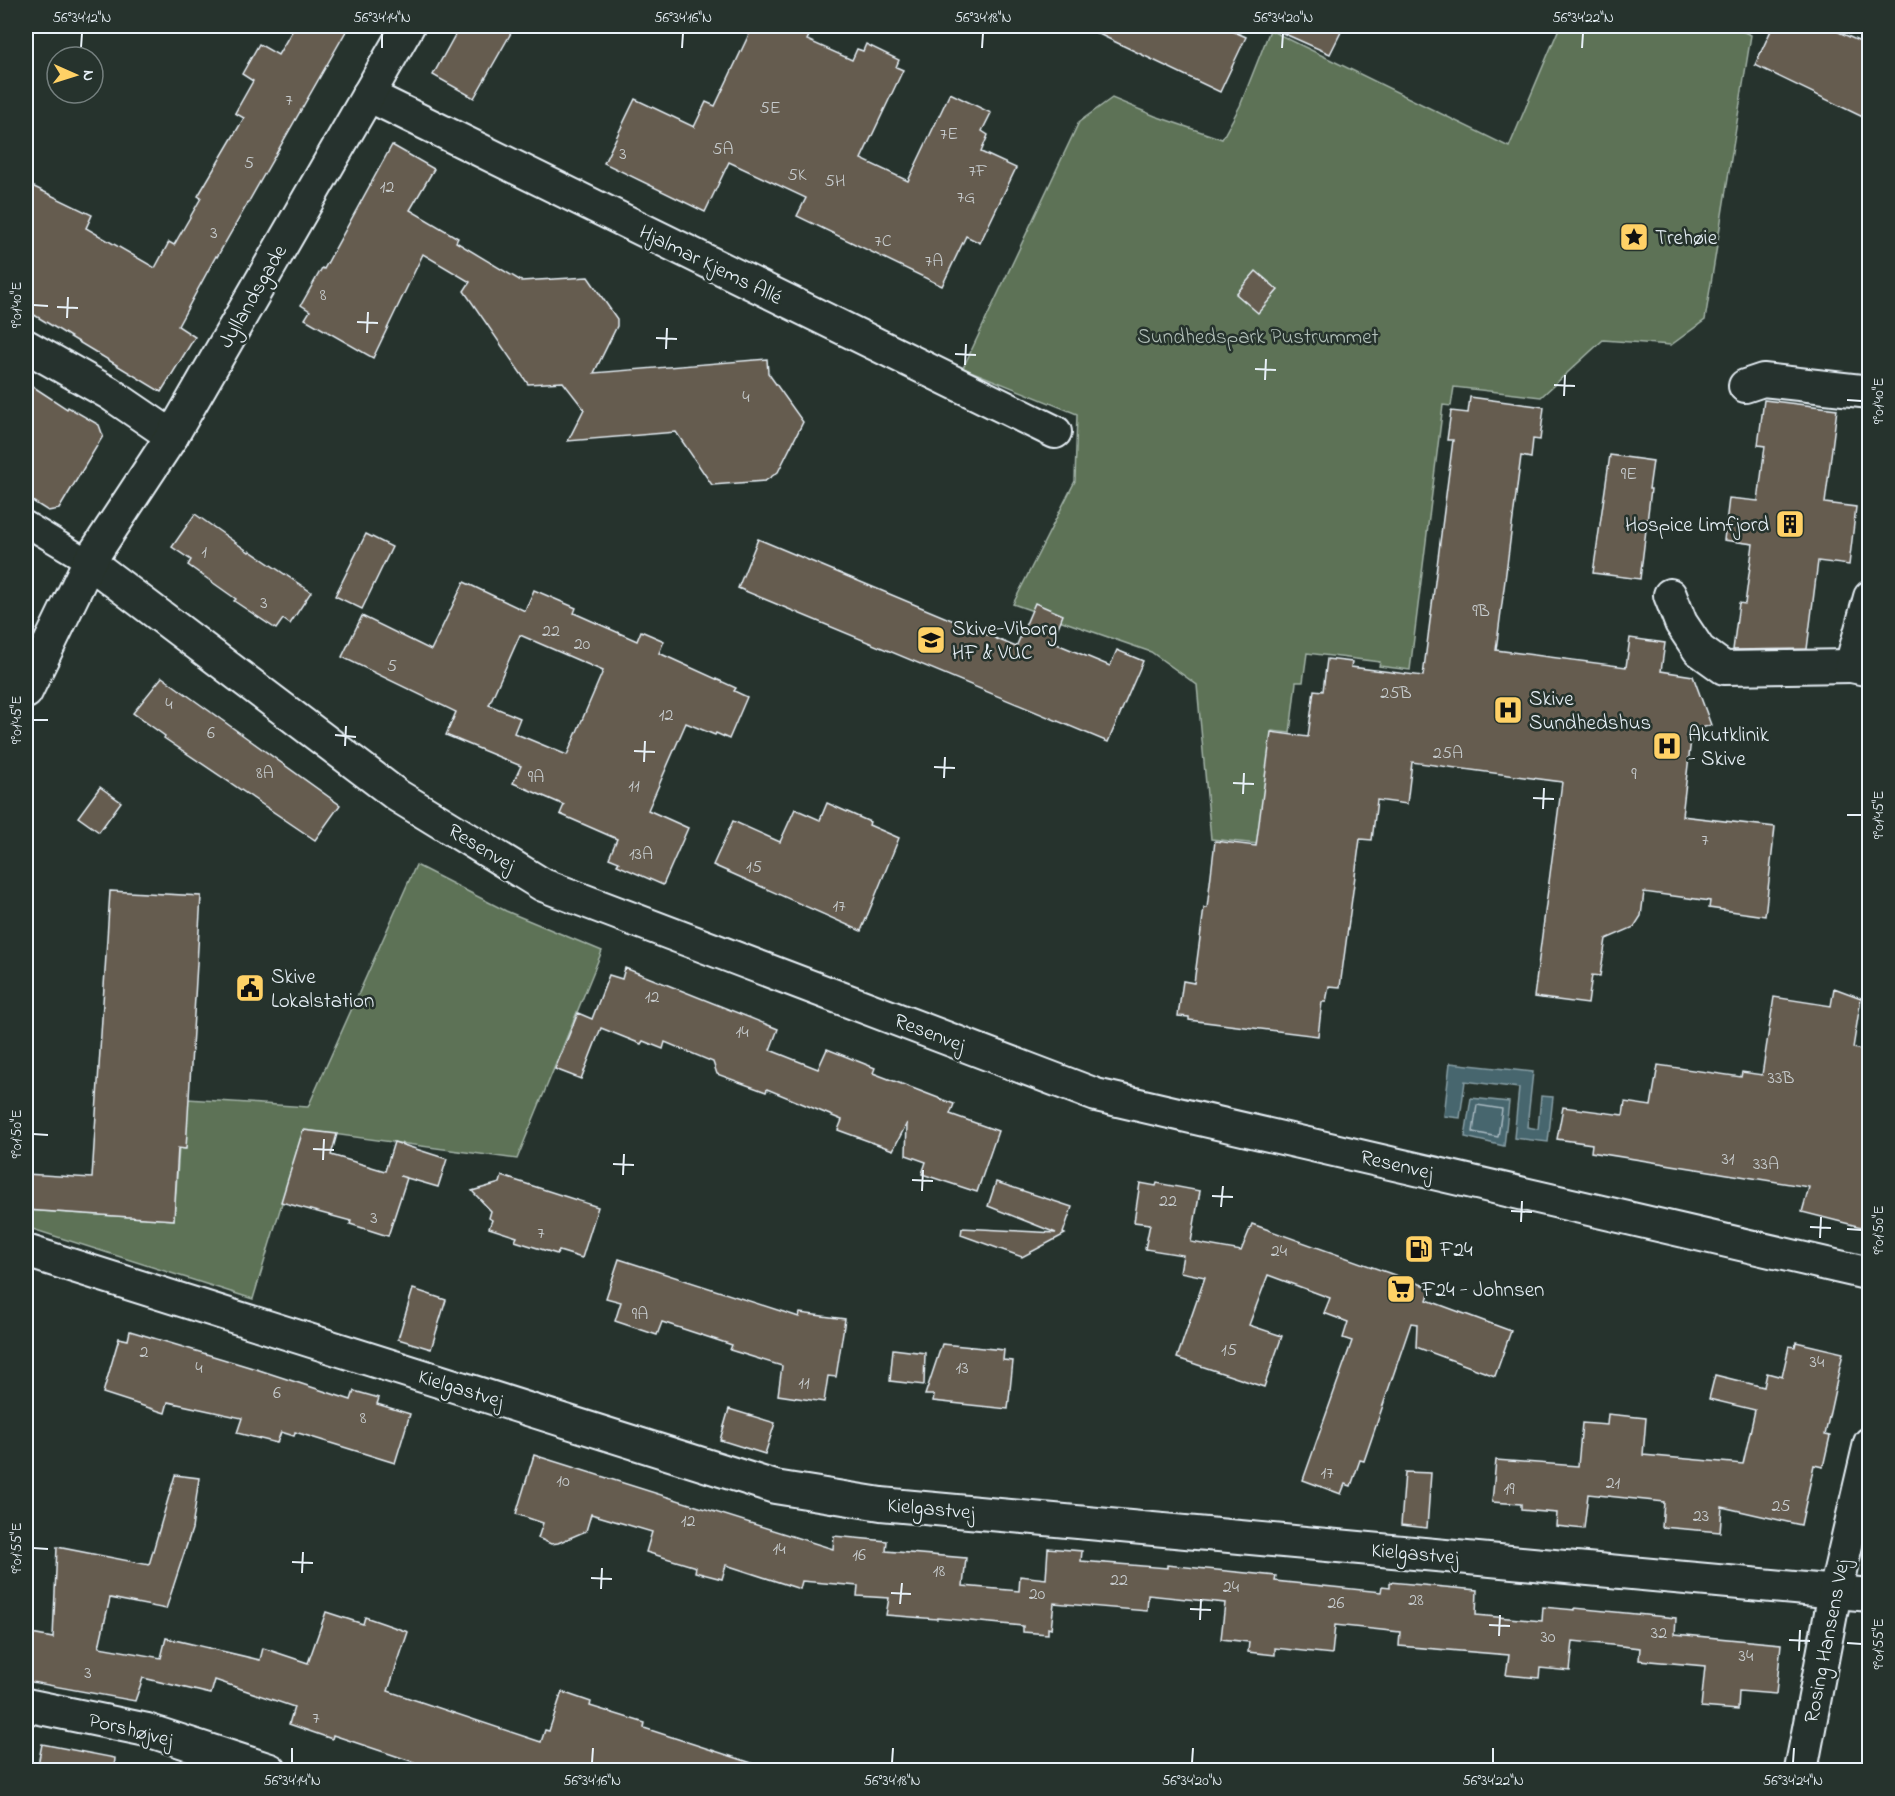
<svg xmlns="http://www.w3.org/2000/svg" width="1895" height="1796" font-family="'Indie Flower',sans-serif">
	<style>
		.green { fill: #5d7256; stroke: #a2b2a7; stroke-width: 1.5 }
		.water { fill: #47666e; stroke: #879ea5; stroke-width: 1.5 }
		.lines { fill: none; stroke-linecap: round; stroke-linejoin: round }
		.shore { stroke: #a8b9c1; stroke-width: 1.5 }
		.building { fill: #655c4f; stroke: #e8f1f8; stroke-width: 1.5; fill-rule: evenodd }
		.pedestrian-casing { stroke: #e8f1f8; stroke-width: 28 }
		.minor-casing { stroke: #e8f1f8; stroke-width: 36 }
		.pedestrian { stroke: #26332d; stroke-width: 24 }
		.minor { stroke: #26332d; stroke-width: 32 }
		.ticks { fill: none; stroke: #e8f1f8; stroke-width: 2 }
		.labels { text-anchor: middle; stroke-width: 5; stroke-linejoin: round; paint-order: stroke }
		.number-label { font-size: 18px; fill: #c7ccce }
		.poi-label { font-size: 21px; fill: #e8f1f8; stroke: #26332d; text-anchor: start }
		.street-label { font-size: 21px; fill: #e8f1f8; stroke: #26332d }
		.park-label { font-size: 21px; fill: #b0beb7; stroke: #26332d }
		.neatline { fill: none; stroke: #e8f1f8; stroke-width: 2 }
		.ticks-label { font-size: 15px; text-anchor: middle; fill: #e8f1f8 }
	</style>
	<rect width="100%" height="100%" fill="#26332d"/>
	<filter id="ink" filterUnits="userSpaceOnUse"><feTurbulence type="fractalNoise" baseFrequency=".0167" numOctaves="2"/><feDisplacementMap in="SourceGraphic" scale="12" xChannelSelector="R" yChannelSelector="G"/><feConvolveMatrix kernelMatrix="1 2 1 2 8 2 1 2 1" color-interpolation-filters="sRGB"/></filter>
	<g filter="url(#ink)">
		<g class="green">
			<path d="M1560 26H1730L1751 35 1705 320 1671 345 1603 340 1541 397 1454 387 1451 406 1443 405 1410 670 1379 666 1380 662 1307 653 1303 682H1296L1290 733 1272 731 1258 844 1211 839 1197 685 1151 652 1013 604 1075 481 1077 414 963 368 1079 122 1112 98 1155 116 1222 139 1240 106 1270 30 1509 147Z"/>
			<path d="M416 865 506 911 602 951 517 1159 304 1130 253 1299 26 1227V1210L174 1220 179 1148 185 1149 188 1099 308 1107Z"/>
		</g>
		<g class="water">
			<path d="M1450 1063 1533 1072 1527 1127 1538 1129 1541 1096 1553 1097 1548 1142 1514 1138 1519 1088 1465 1081 1460 1118 1444 1116Z"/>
			<path d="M1471 1098 1509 1102 1504 1146 1465 1137Z"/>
		</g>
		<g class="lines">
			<path class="shore" d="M1477 1105 1502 1109 1498 1137 1473 1132Z"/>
		</g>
		<g class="building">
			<path d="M295 26H349L217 257 216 256 178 326 195 337 161 392 26 310V183L92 215 86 228 155 268 169 242 174 245 201 198 198 196 244 118 235 113 253 81 242 74 259 44 278 55Z"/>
			<path d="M460 26H515L474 98 433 75Z"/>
			<path d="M753 26H814L807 40 852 60 857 49 863 51 866 44 899 60 896 67 903 70 861 159 908 181 950 93 991 113 982 131 988 135 981 152 1016 168 980 243 966 236 942 286 797 216 806 198 729 162 705 212 604 163 635 99 694 127 706 102 715 106Z"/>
			<path d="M1082 26H1221L1246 37 1220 92Z"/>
			<path d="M1267 26H1344L1330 54Z"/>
			<path d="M1773 26H1826L1869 46V120L1755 65Z"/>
			<path d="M392 145 434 169 410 210 458 238 456 242 521 281 588 277 617 319V326L594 373 767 359 768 373 803 422 778 472 765 481 712 485 676 432 568 441 584 409 563 382 528 384 464 291 470 282 423 254 373 358 305 319 310 311 301 305 322 268 324 269Z"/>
			<path d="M1256 271 1278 290 1258 313 1236 294Z"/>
			<path d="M26 382 67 409 68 407 99 425 103 436 59 509 48 511 26 497Z"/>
			<path d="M1470 397 1544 407 1540 440 1533 439 1531 458 1521 456 1496 650 1626 667 1630 638 1665 643 1661 671 1693 676 1711 725 1692 731 1682 816 1775 827 1765 916 1709 908 1710 901 1644 892 1641 916 1634 927 1606 939 1600 976 1592 975 1588 1004 1534 997 1562 782 1412 762 1407 804 1377 800 1372 840 1360 839 1340 987 1329 986 1326 1002H1322L1318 1036 1189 1020V1017L1178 1016 1183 981 1194 983 1204 908H1207L1215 841 1256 846 1271 732 1308 737 1314 690 1323 691 1327 659 1352 662 1351 667 1423 676 1453 440H1447L1451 411 1468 413Z"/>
			<path d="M1764 400 1837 409 1825 503 1856 507 1849 565 1818 561 1807 649 1733 650 1739 603 1745 604 1753 544 1724 540 1729 498 1758 501 1765 446 1758 445Z"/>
			<path d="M1610 455 1653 461 1649 489H1651L1640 579 1593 573Z"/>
			<path d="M195 514 249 552 250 551 311 592 290 624 283 619 276 629 234 601 236 599 188 565 191 560 172 547Z"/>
			<path d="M366 534 392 547 362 609 335 596Z"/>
			<path d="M758 539 1016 647 1035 603 1063 615 1052 642 1110 666 1117 650 1143 661 1108 742 738 588Z"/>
			<path d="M464 582 525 611 534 590 576 608 574 613 637 641 641 631 664 641 659 653 736 688 734 691 747 697 729 739 716 733 715 735 686 723 648 810 688 828 663 885 617 865 619 862 609 858 617 839 560 814 564 805 513 783 521 766 446 735 456 712 342 657 362 616 431 650ZM520 635 603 671 567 755 514 733 520 718 489 705Z"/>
			<path d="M162 677 340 805 315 840 164 738 165 736 133 713Z"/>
			<path d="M100 787 121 802 99 832 78 817Z"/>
			<path d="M827 803 870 822 869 825 899 838 861 931 713 865 733 821 780 842 795 809 820 820Z"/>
			<path d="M110 891 201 896 186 1149 178 1148 174 1220 26 1210V1174L92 1178Z"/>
			<path d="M625 968 778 1029 770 1050 818 1069 827 1049 875 1068 873 1073 954 1104 950 1114 998 1131 977 1192 922 1174 926 1162 906 1155 907 1123 893 1150 838 1130 842 1120 767 1089 766 1092 717 1074 713 1062 665 1042 663 1049 643 1041 641 1044 601 1028 581 1079 555 1069 578 1013 592 1019 609 975 622 979Z"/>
			<path d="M1834 988 1861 998 1853 1048 1869 1052V1229L1802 1212 1809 1187 1591 1152 1592 1144 1557 1139 1563 1107 1623 1115 1625 1102 1651 1106 1658 1065 1741 1077 1742 1072 1762 1075 1774 997 1831 1006Z"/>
			<path d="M303 1130 337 1134 331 1155 385 1171 394 1142 447 1159 438 1187 400 1176 407 1178 388 1236 350 1224 351 1221 281 1202Z"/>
			<path d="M502 1176 598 1207 582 1258 559 1251 557 1254 515 1241 517 1237 489 1228 492 1220 489 1218 491 1211 472 1191 500 1183Z"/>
			<path d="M996 1182 1072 1207 1063 1233 1065 1234 1022 1257 961 1235 962 1228 1056 1233 988 1206Z"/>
			<path d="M1140 1183 1156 1186 1157 1183 1200 1191 1191 1242 1241 1251 1252 1224 1431 1288 1427 1300 1511 1331 1495 1376 1416 1347 1417 1324 1411 1323 1364 1461 1360 1460 1351 1486 1345 1484 1341 1494 1303 1480 1352 1341 1343 1338 1348 1322 1324 1313 1330 1298 1268 1275 1249 1325 1282 1336 1264 1387 1177 1358 1205 1277 1180 1272 1183 1255 1145 1249 1150 1224 1134 1222Z"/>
			<path d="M619 1259 799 1317 800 1313 845 1319 836 1377 828 1376 824 1402 778 1395 782 1366 730 1350 732 1345 662 1322 657 1335 615 1321 621 1302 606 1298Z"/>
			<path d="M413 1289 446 1300 431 1349 398 1339Z"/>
			<path d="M130 1331 256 1369 351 1400 354 1391 379 1398 377 1404 410 1414 395 1463 295 1432 294 1436 281 1432 277 1443 237 1433 242 1418 168 1402 165 1413 103 1393 119 1338 128 1340Z"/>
			<path d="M1796 1342 1843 1353 1825 1435 1830 1436 1823 1467 1814 1465 1801 1525 1722 1507 1720 1532 1662 1527 1664 1502 1588 1494 1584 1529 1556 1526 1557 1513 1521 1510V1504L1492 1502 1496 1460 1578 1466 1582 1423 1607 1425 1608 1414 1646 1418 1643 1455 1743 1464 1755 1410 1709 1399 1715 1375 1764 1387 1767 1373 1782 1377 1789 1346 1795 1347Z"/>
			<path d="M942 1344 1004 1350 1003 1360 1013 1361 1008 1409 933 1401 934 1395H925Z"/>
			<path d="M893 1349 925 1353 924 1385 890 1381Z"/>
			<path d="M729 1409 775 1423 765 1454 720 1440Z"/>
			<path d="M534 1455 833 1549 834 1536 887 1541 886 1551 966 1558 963 1586 1019 1591 1020 1576 1046 1579 1048 1548 1082 1551 1081 1561 1167 1568V1565L1276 1576 1275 1581 1381 1592 1382 1586 1390 1587V1582L1477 1590 1476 1615 1542 1621 1543 1607 1575 1610V1608L1676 1618 1675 1634 1781 1644 1776 1694 1739 1691 1738 1710 1701 1707 1705 1666 1639 1660 1640 1648 1573 1641 1570 1671 1540 1668 1539 1678 1506 1675 1509 1655 1399 1646 1400 1632 1335 1625 1332 1654 1275 1648V1655L1248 1652 1249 1642 1221 1639 1225 1603 1148 1595 1147 1611 1054 1603 1051 1629 1048 1628V1634L1023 1632V1626L937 1618V1619L886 1615 889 1598 857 1596 858 1586 802 1581 800 1589 726 1565 722 1579 695 1572 696 1567 646 1552 652 1532 591 1514 586 1531 558 1543 551 1544 538 1538 543 1523 516 1514Z"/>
			<path d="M1405 1472 1431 1473 1427 1528 1401 1525Z"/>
			<path d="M175 1475 199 1478 192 1529 166 1609 110 1598 99 1647 161 1658 166 1638 260 1660 263 1648 308 1663 326 1612 363 1624 365 1617 408 1632 388 1691 541 1742 545 1730 549 1731 562 1692 591 1702 590 1706 645 1723 644 1728 758 1765 757 1770H429L413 1765 414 1762 333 1735 332 1739 289 1724 294 1707 215 1680 211 1694 143 1678 135 1701 26 1681V1633L53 1638 57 1547 149 1565Z"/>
			<path d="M42 1744 115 1758 114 1770H37Z"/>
		</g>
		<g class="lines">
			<g class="pedestrian-casing">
				<path id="pedestrian" d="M26 524 89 562"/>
			</g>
			<g class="minor-casing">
				<g id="minor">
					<path d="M368 95 1055 432"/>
					<path d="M26 346 109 393 172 436"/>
					<path d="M1745 386 1763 380 1870 392"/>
					<path d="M89 562 398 796 543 885 1096 1095 1870 1274"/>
					<path d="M1670 595 1681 623 1699 650 1724 668 1851 666"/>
					<path d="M1870 597 1851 666 1870 670"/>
					<path d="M26 692 89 562 172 436 408 26"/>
					<path d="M26 1251 775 1487 881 1504 1870 1595"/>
					<path d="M26 1705 147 1730 270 1770"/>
					<path d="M1801 1770 1835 1592 1870 1443"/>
				</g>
			</g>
			<use href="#pedestrian" class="pedestrian"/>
			<use href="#minor" class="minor"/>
		</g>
	</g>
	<path class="ticks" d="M81 48 82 33M382 48V33M682 48 683 33M982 48 983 33M1282 48 1283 33M1582 48 1583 33M33 305 48 306M57 307 78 308M67 318 68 297M357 322 378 323M367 333 368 312M656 338 677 339M666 349 667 328M955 354 976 355M965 365 966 344M1255 369 1276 370M1265 380 1266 359M1554 385 1575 386M1564 396 1565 375M1847 400 1862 401M33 720H48M335 735 356 737M345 746 346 726M634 751 655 752M644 762 645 741M934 767 955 768M944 778 945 757M1233 783 1254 784M1243 794 1244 773M1533 798 1554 799M1543 809 1544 788M1847 815H1862M33 1134 48 1135M313 1149 334 1150M323 1160 324 1139M613 1164 634 1165M623 1175 624 1154M912 1180 933 1181M922 1191 923 1170M1212 1196 1233 1197M1221 1207 1223 1186M1511 1211 1532 1212M1521 1222 1522 1201M1810 1227 1831 1228M1847 1229 1862 1230M1820 1238 1821 1217M33 1548 48 1549M292 1562 313 1563M302 1573 303 1552M591 1578 612 1579M601 1589 602 1568M891 1593 911 1594M900 1604 902 1583M1190 1609 1211 1610M1200 1620 1201 1599M1489 1625 1510 1626M1499 1636 1500 1615M1789 1640 1810 1641M1847 1643 1862 1644M1799 1651 1800 1630M292 1763V1748M592 1763 593 1748M892 1763 893 1748M1192 1763 1193 1748M1493 1763V1748M1793 1763 1794 1748"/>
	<defs>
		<g id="sight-square" transform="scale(1.5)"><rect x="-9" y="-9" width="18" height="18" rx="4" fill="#ffd166" stroke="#26332d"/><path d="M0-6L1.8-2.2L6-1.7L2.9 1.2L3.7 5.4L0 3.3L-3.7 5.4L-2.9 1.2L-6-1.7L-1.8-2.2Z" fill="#111"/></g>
		<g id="building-square" transform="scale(1.5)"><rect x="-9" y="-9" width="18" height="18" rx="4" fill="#ffd166" stroke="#26332d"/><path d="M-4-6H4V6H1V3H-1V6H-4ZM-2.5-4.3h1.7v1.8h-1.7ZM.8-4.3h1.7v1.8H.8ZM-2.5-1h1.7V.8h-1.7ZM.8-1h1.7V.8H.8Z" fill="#111"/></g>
		<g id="school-square" transform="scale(1.5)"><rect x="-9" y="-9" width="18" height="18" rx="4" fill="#ffd166" stroke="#26332d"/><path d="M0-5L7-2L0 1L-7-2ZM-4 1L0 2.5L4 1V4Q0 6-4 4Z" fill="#111"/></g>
		<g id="hospital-square" transform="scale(1.5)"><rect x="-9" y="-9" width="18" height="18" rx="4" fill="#ffd166" stroke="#26332d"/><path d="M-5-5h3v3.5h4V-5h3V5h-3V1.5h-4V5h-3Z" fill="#111"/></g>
		<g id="civic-square" transform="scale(1.5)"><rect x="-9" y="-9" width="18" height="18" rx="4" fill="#ffd166" stroke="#26332d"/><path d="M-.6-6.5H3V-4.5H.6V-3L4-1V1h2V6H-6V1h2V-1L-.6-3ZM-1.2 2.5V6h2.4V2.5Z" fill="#111"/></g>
		<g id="fuel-square" transform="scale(1.5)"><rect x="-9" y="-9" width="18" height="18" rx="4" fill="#ffd166" stroke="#26332d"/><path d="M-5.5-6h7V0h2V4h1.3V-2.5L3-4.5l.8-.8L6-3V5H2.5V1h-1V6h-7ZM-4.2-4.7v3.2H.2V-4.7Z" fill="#111"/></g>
		<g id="supermarket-square" transform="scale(1.5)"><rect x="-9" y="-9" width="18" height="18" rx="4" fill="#ffd166" stroke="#26332d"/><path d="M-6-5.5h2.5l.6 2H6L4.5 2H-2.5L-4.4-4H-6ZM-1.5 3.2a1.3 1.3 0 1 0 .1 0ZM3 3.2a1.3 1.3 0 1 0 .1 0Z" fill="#111"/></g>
	</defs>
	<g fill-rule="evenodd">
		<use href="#sight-square" x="1634" y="237"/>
		<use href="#building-square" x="1790" y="524"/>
		<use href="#school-square" x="931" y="640"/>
		<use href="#hospital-square" x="1508" y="710"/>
		<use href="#hospital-square" x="1667" y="746"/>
		<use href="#civic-square" x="250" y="988"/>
		<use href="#fuel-square" x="1419" y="1249"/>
		<use href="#supermarket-square" x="1401" y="1289"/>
	</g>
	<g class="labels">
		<g class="number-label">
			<text x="289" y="105">7</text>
			<text x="770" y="113">5E</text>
			<text x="949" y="139">7E</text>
			<text x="723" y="154">5A</text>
			<text x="623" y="159">3</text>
			<text x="249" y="168">5</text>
			<text x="978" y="176">7F</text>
			<text x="797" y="180">5K</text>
			<text x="835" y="186">5H</text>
			<text x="387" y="192">12</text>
			<text x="966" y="202">7G</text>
			<text x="214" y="238">3</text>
			<text x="883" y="246">7C</text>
			<text x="934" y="266">7A</text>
			<text x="323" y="300">8</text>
			<text x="746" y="402">4</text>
			<text x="1629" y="479">9E</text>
			<text x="204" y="557">1</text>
			<text x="264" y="608">3</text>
			<text x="1481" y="616">9B</text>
			<text x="551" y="636">22</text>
			<text x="582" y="649">20</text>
			<text x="392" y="671">5</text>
			<text x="1396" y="698">25B</text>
			<text x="169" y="709">4</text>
			<text x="666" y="720">12</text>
			<text x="211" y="738">6</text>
			<text x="1448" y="758">25A</text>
			<text x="265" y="778">8A</text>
			<text x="1634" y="779">9</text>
			<text x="536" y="782">9A</text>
			<text x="634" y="791">11</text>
			<text x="1705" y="845">7</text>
			<text x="641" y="859">13A</text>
			<text x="754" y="872">15</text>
			<text x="839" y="911">17</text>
			<text x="652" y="1002">12</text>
			<text x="742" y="1037">14</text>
			<text x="1781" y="1083">33B</text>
			<text x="1728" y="1164">31</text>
			<text x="1766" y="1169">33A</text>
			<text x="1168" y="1206">22</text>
			<text x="374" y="1223">3</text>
			<text x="541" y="1238">7</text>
			<text x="1279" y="1256">24</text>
			<text x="640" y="1319">9A</text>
			<text x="1229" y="1355">15</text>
			<text x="144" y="1357">2</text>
			<text x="1817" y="1367">34</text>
			<text x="199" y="1373">4</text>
			<text x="962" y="1373">13</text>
			<text x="804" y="1388">11</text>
			<text x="277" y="1398">6</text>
			<text x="363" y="1423">8</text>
			<text x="1327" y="1478">17</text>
			<text x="563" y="1486">10</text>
			<text x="1613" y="1488">21</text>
			<text x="1509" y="1494">19</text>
			<text x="1781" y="1511">25</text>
			<text x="1701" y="1521">23</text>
			<text x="688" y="1526">12</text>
			<text x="779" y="1554">14</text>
			<text x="859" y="1560">16</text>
			<text x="939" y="1576">18</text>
			<text x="1119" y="1585">22</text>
			<text x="1231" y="1592">24</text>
			<text x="1037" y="1599">20</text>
			<text x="1416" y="1605">28</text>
			<text x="1336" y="1608">26</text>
			<text x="1659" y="1638">32</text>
			<text x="1548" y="1642">30</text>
			<text x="1746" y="1661">34</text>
			<text x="88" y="1678">3</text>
			<text x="316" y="1723">7</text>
		</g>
		<g class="poi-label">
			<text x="1655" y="244">Trehøie</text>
			<text x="1769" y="531" text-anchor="end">Hospice Limfjord</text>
			<text x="952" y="635">Skive-Viborg<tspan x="952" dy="24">HF &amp; VUC</tspan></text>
			<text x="1529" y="705">Skive<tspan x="1529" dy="24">Sundhedshus</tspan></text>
			<text x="1688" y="741">Akutklinik<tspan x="1688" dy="24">- Skive</tspan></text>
			<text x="271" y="983">Skive<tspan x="271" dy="24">Lokalstation</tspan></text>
			<text x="1440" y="1256">F24</text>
			<text x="1422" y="1296">F24 - Johnsen</text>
		</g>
		<g class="street-label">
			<text transform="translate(711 264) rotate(26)" y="7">Hjalmar Kjems Allé</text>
			<text transform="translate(252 296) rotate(-60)" y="7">Jyllandsgade</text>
			<text transform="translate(482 847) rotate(31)" y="7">Resenvej</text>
			<text transform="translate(930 1032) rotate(21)" y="7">Resenvej</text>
			<text transform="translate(1397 1164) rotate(13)" y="7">Resenvej</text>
			<text transform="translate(461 1388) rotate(17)" y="7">Kielgastvej</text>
			<text transform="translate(931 1508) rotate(5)" y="7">Kielgastvej</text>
			<text transform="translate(1415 1553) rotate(5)" y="7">Kielgastvej</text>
			<text transform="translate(1826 1641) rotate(-79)" y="7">Rosing Hansens Vej</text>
			<text transform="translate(131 1729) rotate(14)" y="7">Porshøjvej</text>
		</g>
		<g class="park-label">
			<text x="1258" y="343">Sundhedspark Pustrummet</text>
		</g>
	</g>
	<rect width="1895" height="1796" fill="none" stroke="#26332d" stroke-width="66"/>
	<g transform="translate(75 75) rotate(93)"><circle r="28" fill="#26332d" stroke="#747f7e" stroke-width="1.5"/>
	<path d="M0-4.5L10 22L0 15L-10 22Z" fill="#ffd166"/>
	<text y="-9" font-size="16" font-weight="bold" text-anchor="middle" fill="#e8f1f8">N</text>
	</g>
	<rect x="33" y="33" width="1829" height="1730" class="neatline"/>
	<g class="ticks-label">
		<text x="82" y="22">56°34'12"N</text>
		<text x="382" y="22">56°34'14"N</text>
		<text x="683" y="22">56°34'16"N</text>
		<text x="983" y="22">56°34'18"N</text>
		<text x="1283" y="22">56°34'20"N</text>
		<text x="1583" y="22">56°34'22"N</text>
		<text transform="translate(16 305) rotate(-90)" y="5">9°01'40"E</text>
		<text transform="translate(1878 401) rotate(-90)" y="5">9°01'40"E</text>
		<text transform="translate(16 720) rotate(-90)" y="5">9°01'45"E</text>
		<text transform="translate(1878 815) rotate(-90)" y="5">9°01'45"E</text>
		<text transform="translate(16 1134) rotate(-90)" y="5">9°01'50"E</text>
		<text transform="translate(1878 1230) rotate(-90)" y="5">9°01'50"E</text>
		<text transform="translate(16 1548) rotate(-90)" y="5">9°01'55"E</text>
		<text transform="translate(1878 1644) rotate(-90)" y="5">9°01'55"E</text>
		<text x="292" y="1785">56°34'14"N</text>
		<text x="592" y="1785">56°34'16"N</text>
		<text x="892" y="1785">56°34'18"N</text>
		<text x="1192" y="1785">56°34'20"N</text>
		<text x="1493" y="1785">56°34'22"N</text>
		<text x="1793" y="1785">56°34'24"N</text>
	</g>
</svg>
